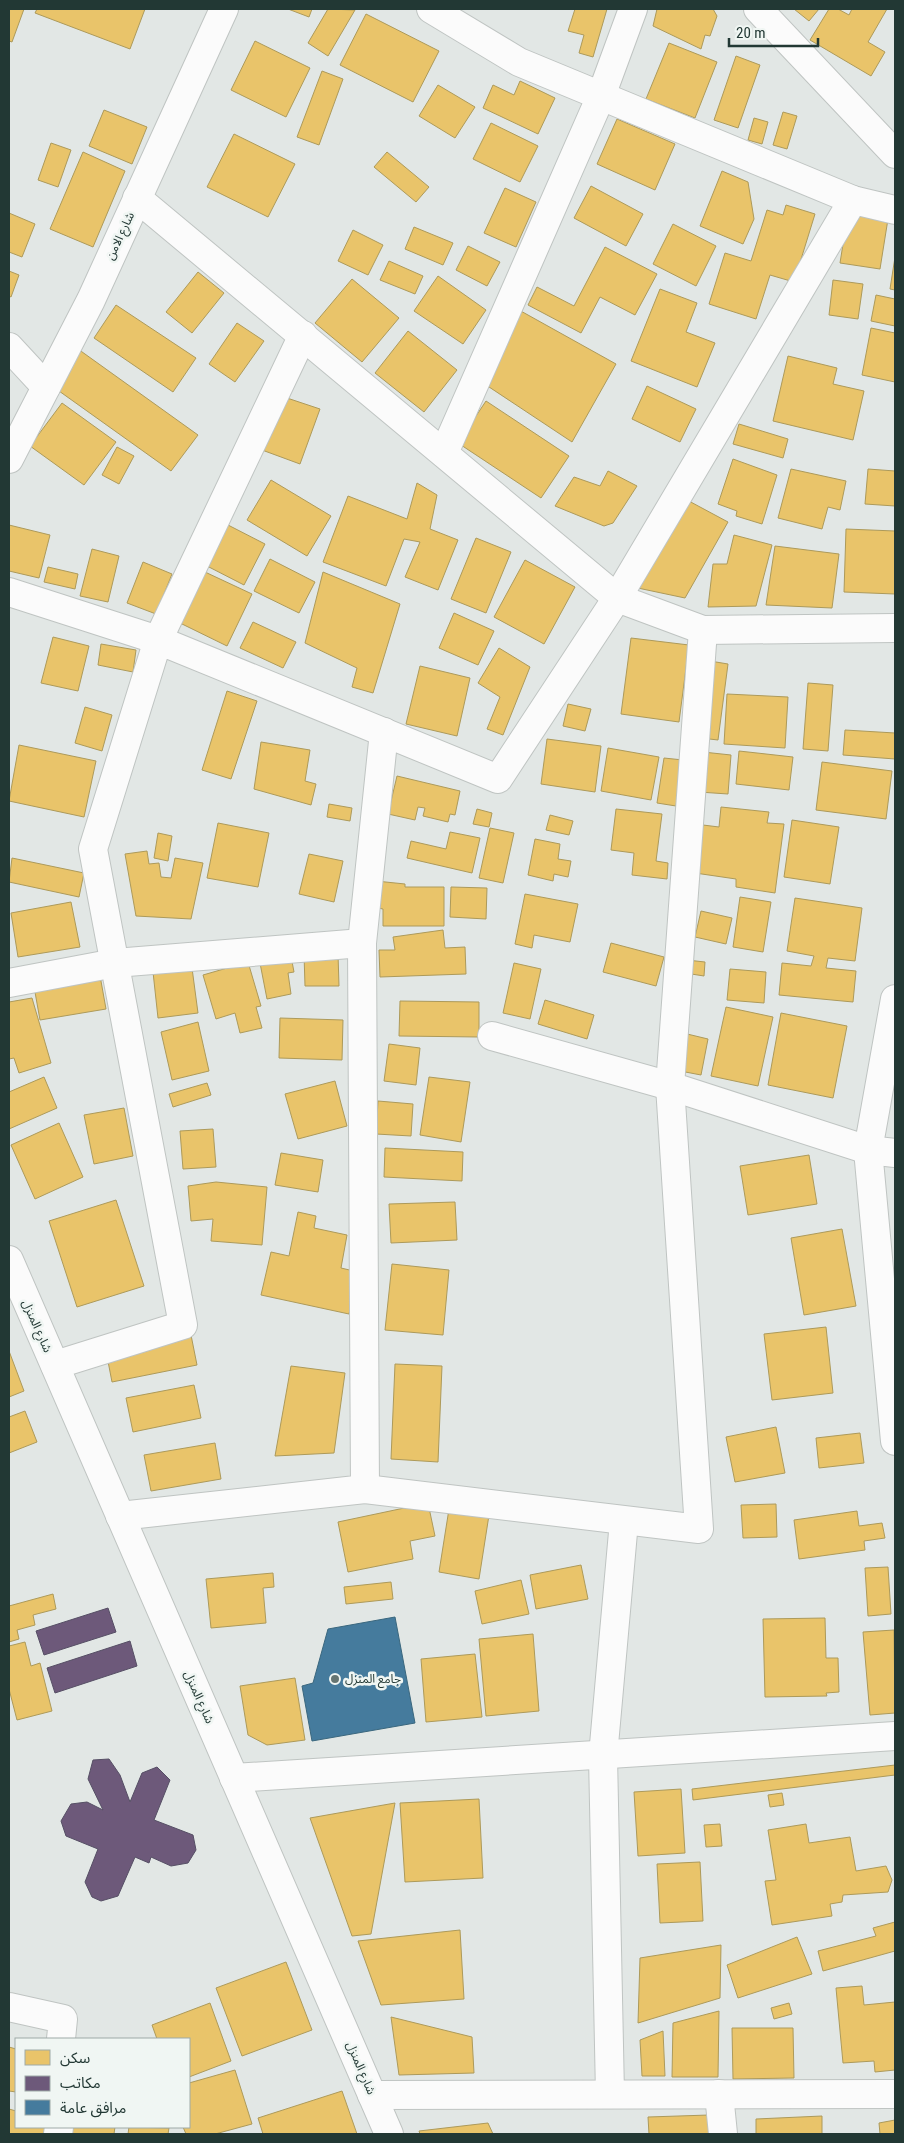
<svg xmlns="http://www.w3.org/2000/svg" width="904" height="2143" font-family="'Roboto Condensed','Noto Sans Arabic',sans-serif">
	<style>
		.homes { fill: #e9c46a; stroke: #ad9a5a }
		.offices { fill: #6d597a; stroke: #564f65 }
		.public { fill: #457b9d; stroke: #3a677e }
		.lines { fill: none; stroke-linecap: round; stroke-linejoin: round }
		.minor-casing { stroke: #bfc4c2; stroke-width: 30 }
		.tertiary-casing { stroke: #bfc4c2; stroke-width: 30 }
		.minor { stroke: #fbfbfb; stroke-width: 28 }
		.tertiary { stroke: #fbfbfb; stroke-width: 28 }
		.poi-dot { fill: #657572; stroke: #f0f6f3; stroke-width: 2 }
		.labels { text-anchor: middle; stroke-width: 5; stroke-linejoin: round; paint-order: stroke }
		.street-label { font-size: 12px; fill: #223834; stroke: #f0f6f3 }
		.poi-label { font-size: 12px; fill: #223834; stroke: #f0f6f3; text-anchor: start }
	</style>
	<rect width="100%" height="100%" fill="#e2e7e5"/>
	<g class="homes">
		<path d="M9 9H24L12 42 9 41Z"/>
		<path d="M37 9H145L130 49 35 13Z"/>
		<path d="M288 9H312L309 17Z"/>
		<path d="M328 9 355 10 328 56 308 43Z"/>
		<path d="M575 9H607L593 57 579 53 584 35 568 31Z"/>
		<path d="M657 9H713L717 16 710 36 705 35 701 49 653 26Z"/>
		<path d="M794 9H819L809 21Z"/>
		<path d="M829 9H838L849 15 852 9H887L868 42 885 52 871 76 810 40Z"/>
		<path d="M366 14 439 51 413 102 340 65Z"/>
		<path d="M255 41 310 68 286 117 231 90Z"/>
		<path d="M669 43 717 62 695 118 646 99Z"/>
		<path d="M736 56 760 65 738 128 714 120Z"/>
		<path d="M322 71 343 79 319 145 297 137Z"/>
		<path d="M520 81 555 98 538 134 483 108 493 85 514 95Z"/>
		<path d="M438 85 475 107 455 138 419 116Z"/>
		<path d="M104 110 147 127 132 164 89 146Z"/>
		<path d="M783 112 797 116 787 149 773 145Z"/>
		<path d="M754 118 768 122 762 144 748 140Z"/>
		<path d="M617 119 675 144 655 190 597 164Z"/>
		<path d="M491 123 538 146 520 182 473 159Z"/>
		<path d="M234 134 295 164 268 217 207 187Z"/>
		<path d="M51 143 71 150 58 187 38 180Z"/>
		<path d="M83 152 125 171 93 247 50 229Z"/>
		<path d="M387 152 429 187 416 202 374 167Z"/>
		<path d="M722 171 748 182 754 219 743 244 700 226Z"/>
		<path d="M591 186 643 214 626 246 574 218Z"/>
		<path d="M505 188 536 202 516 247 484 233Z"/>
		<path d="M786 205 815 214 794 282 770 275 756 319 709 304 725 253 751 261 767 210 783 215Z"/>
		<path d="M9 213 35 224 22 257 9 252Z"/>
		<path d="M848 213 888 219 880 269 840 263Z"/>
		<path d="M673 224 716 246 696 286 653 264Z"/>
		<path d="M414 227 453 243 443 265 405 249Z"/>
		<path d="M353 230 383 245 368 275 338 261Z"/>
		<path d="M468 246 500 262 487 286 456 270Z"/>
		<path d="M605 247 657 274 635 315 600 297 581 333 528 305 537 287 574 306Z"/>
		<path d="M895 257V290L890 289Z"/>
		<path d="M389 261 423 276 415 294 380 280Z"/>
		<path d="M9 271 19 275 11 297 9 296Z"/>
		<path d="M198 272 224 293 192 333 166 312Z"/>
		<path d="M438 276 486 310 463 344 414 311Z"/>
		<path d="M352 279 399 318 362 362 315 323Z"/>
		<path d="M833 280 863 284 858 319 829 315Z"/>
		<path d="M660 289 697 303 686 332 715 343 697 387 631 361Z"/>
		<path d="M876 295 895 299V326L871 321Z"/>
		<path d="M116 305 196 358 173 392 94 338Z"/>
		<path d="M519 310 616 364 572 442 474 377Z"/>
		<path d="M237 323 264 341 235 382 209 364Z"/>
		<path d="M871 328 895 333V382L862 375Z"/>
		<path d="M408 331 457 370 424 412 375 373Z"/>
		<path d="M78 349 198 435 171 471 52 386Z"/>
		<path d="M788 356 837 368 833 384 864 391 853 440 773 421Z"/>
		<path d="M647 386 696 409 680 442 632 419Z"/>
		<path d="M281 396 320 409 300 464 262 450Z"/>
		<path d="M486 401 569 456 541 498 458 443Z"/>
		<path d="M62 403 116 442 84 485 30 446Z"/>
		<path d="M739 424 788 439 783 458 733 444Z"/>
		<path d="M117 447 134 456 119 484 102 475Z"/>
		<path d="M733 459 777 475 762 524 736 516 737 511 718 504Z"/>
		<path d="M791 469 846 481 840 510 828 507 822 529 778 518Z"/>
		<path d="M868 469 895 471V506L865 504Z"/>
		<path d="M608 471 637 486 613 523 604 526 555 506 574 477 600 486Z"/>
		<path d="M271 480 331 516 307 556 247 520Z"/>
		<path d="M417 483 437 495 430 529 458 540 438 590 405 577 420 542 404 539 386 586 323 562 348 496 407 519Z"/>
		<path d="M687 500 728 522 685 598 633 587Z"/>
		<path d="M9 525 50 535 39 578 9 571Z"/>
		<path d="M228 525 265 544 244 585 207 566Z"/>
		<path d="M846 529 895 531V594L844 592Z"/>
		<path d="M734 535 772 545 756 606 708 607 713 564H727Z"/>
		<path d="M476 538 511 552 486 613 451 599Z"/>
		<path d="M775 546 839 554 832 608 766 605Z"/>
		<path d="M92 549 119 556 108 602 80 596Z"/>
		<path d="M270 559 315 582 299 613 254 591Z"/>
		<path d="M525 560 575 587 544 644 494 617Z"/>
		<path d="M143 562 172 574 156 614 127 603Z"/>
		<path d="M48 567 78 574 75 589 44 582Z"/>
		<path d="M205 572 252 594 227 646 180 623Z"/>
		<path d="M323 572 400 604 373 693 352 687 357 668 305 643Z"/>
		<path d="M454 613 494 631 478 665 439 648Z"/>
		<path d="M253 622 296 642 283 668 240 648Z"/>
		<path d="M53 637 89 646 78 691 41 683Z"/>
		<path d="M631 638 689 645 679 722 621 714Z"/>
		<path d="M101 644 136 650 133 672 98 665Z"/>
		<path d="M499 648 530 667 503 735 487 729 500 697 478 683Z"/>
		<path d="M710 661 728 664 718 740 701 738Z"/>
		<path d="M420 666 470 678 457 736 406 724Z"/>
		<path d="M808 683 833 685 828 751 803 749Z"/>
		<path d="M227 691 257 701 231 779 202 770Z"/>
		<path d="M727 694 788 697 785 748 724 744Z"/>
		<path d="M568 704 591 709 585 731 563 726Z"/>
		<path d="M85 707 112 715 102 751 75 743Z"/>
		<path d="M845 730 895 733V759L843 755Z"/>
		<path d="M547 739 601 746 595 792 541 784Z"/>
		<path d="M261 742 310 750 305 781 316 784 311 805 254 789Z"/>
		<path d="M19 745 96 761 84 817 9 801Z"/>
		<path d="M608 748 659 757 651 800 601 791Z"/>
		<path d="M739 751 793 757 789 790 736 784Z"/>
		<path d="M703 752 731 755 728 794 699 792Z"/>
		<path d="M664 758 683 760 676 806 657 803Z"/>
		<path d="M822 762 892 771 886 819 816 810Z"/>
		<path d="M397 776 460 791 455 815 450 814 448 822 423 816 425 808 418 807 415 820 388 814Z"/>
		<path d="M329 804 352 808 350 821 327 817Z"/>
		<path d="M721 807 769 812 767 823 784 824 775 893 736 887V879L695 873 703 825 719 827Z"/>
		<path d="M477 809 492 813 489 827 473 824Z"/>
		<path d="M616 809 662 814 656 861 668 863 667 879 632 875 634 853 611 850Z"/>
		<path d="M550 815 573 821 569 835 546 830Z"/>
		<path d="M792 820 839 827 830 884 784 877Z"/>
		<path d="M218 823 269 833 258 887 207 878Z"/>
		<path d="M490 828 514 833 503 883 479 878Z"/>
		<path d="M450 832 480 838 472 873 407 858 411 841 446 849Z"/>
		<path d="M158 833 172 836 168 861 154 858Z"/>
		<path d="M535 839 560 844 558 859 571 861 568 877 554 874 553 881 528 875Z"/>
		<path d="M147 851 149 864 159 863 161 877 171 878 175 858 203 863 191 919 136 916 125 854Z"/>
		<path d="M309 854 343 861 334 902 299 894Z"/>
		<path d="M12 858 84 873 79 897 9 882Z"/>
		<path d="M376 881 405 884V887H444V926H383V909L373 907Z"/>
		<path d="M451 887 487 888 486 919 450 917Z"/>
		<path d="M525 894 578 904 570 942 534 935 532 948 515 944Z"/>
		<path d="M740 897 771 902 763 952 733 947Z"/>
		<path d="M795 898 862 908 855 961 828 958 826 968 856 971 853 1002 779 995 782 963 811 966 814 956 787 951Z"/>
		<path d="M71 902 80 947 18 957 11 913Z"/>
		<path d="M701 911 732 918 726 944 695 937Z"/>
		<path d="M443 930 445 948 465 947 466 974 380 977 379 950H395L393 937Z"/>
		<path d="M611 943 664 957 656 986 603 972Z"/>
		<path d="M290 951 294 972 288 973 291 994 267 999 259 958Z"/>
		<path d="M304 954H338L339 986H305Z"/>
		<path d="M687 960 705 962 704 976 685 973Z"/>
		<path d="M248 962 261 1006 256 1007 262 1028 240 1033 235 1013 216 1019 203 975Z"/>
		<path d="M514 963 541 969 530 1019 503 1013Z"/>
		<path d="M192 968 198 1013 158 1018 153 972Z"/>
		<path d="M730 969 766 972 764 1003 727 1000Z"/>
		<path d="M99 970 106 1009 40 1020 33 981Z"/>
		<path d="M32 998 51 1063 19 1073 14 1058 9 1059V1002Z"/>
		<path d="M545 1000 594 1015 587 1039 538 1024Z"/>
		<path d="M400 1001 479 1002V1037L399 1036Z"/>
		<path d="M726 1007 773 1017 758 1086 711 1076Z"/>
		<path d="M781 1013 847 1026 833 1098 768 1085Z"/>
		<path d="M280 1018 343 1020 342 1060 279 1058Z"/>
		<path d="M198 1022 209 1071 172 1080 161 1032Z"/>
		<path d="M683 1033 708 1039 701 1075 675 1070Z"/>
		<path d="M389 1044 420 1048 416 1085 384 1081Z"/>
		<path d="M44 1077 57 1108 9 1129V1092Z"/>
		<path d="M429 1077 470 1082 461 1142 420 1135Z"/>
		<path d="M335 1081 347 1126 298 1139 285 1094Z"/>
		<path d="M207 1083 211 1095 173 1107 169 1094Z"/>
		<path d="M378 1101 413 1104 411 1136 376 1134Z"/>
		<path d="M124 1108 133 1156 94 1164 84 1115Z"/>
		<path d="M59 1123 83 1177 35 1199 11 1145Z"/>
		<path d="M213 1129 216 1167 183 1169 180 1131Z"/>
		<path d="M385 1148 463 1152 462 1181 384 1177Z"/>
		<path d="M281 1153 323 1160 318 1192 275 1185Z"/>
		<path d="M809 1155 817 1204 748 1215 740 1166Z"/>
		<path d="M216 1182 267 1187 262 1245 211 1241 213 1219 191 1221 188 1186Z"/>
		<path d="M116 1200 144 1286 77 1307 49 1221Z"/>
		<path d="M455 1202 457 1240 391 1243 389 1204Z"/>
		<path d="M298 1212 316 1216 314 1228 347 1235 341 1268 358 1272 349 1314 261 1295 271 1252 289 1256Z"/>
		<path d="M842 1229 856 1306 804 1315 791 1238Z"/>
		<path d="M392 1264 449 1270 443 1335 385 1330Z"/>
		<path d="M826 1327 833 1393 772 1400 764 1334Z"/>
		<path d="M191 1335 197 1365 112 1382 106 1351Z"/>
		<path d="M9 1351 24 1391 9 1397Z"/>
		<path d="M395 1364 442 1366 438 1462 391 1459Z"/>
		<path d="M291 1366 345 1373 334 1453 275 1456Z"/>
		<path d="M194 1385 201 1418 133 1432 126 1398Z"/>
		<path d="M25 1411 37 1442 9 1453V1417Z"/>
		<path d="M776 1427 785 1473 735 1482 726 1437Z"/>
		<path d="M860 1433 864 1463 819 1468 816 1438Z"/>
		<path d="M215 1443 221 1479 151 1491 144 1455Z"/>
		<path d="M428 1503 435 1536 410 1541 413 1559 348 1572 338 1522Z"/>
		<path d="M776 1504 777 1537 743 1538 741 1505Z"/>
		<path d="M449 1509 489 1515 479 1579 439 1572Z"/>
		<path d="M857 1511 859 1526 882 1523 885 1538 864 1541 865 1550 799 1559 794 1520Z"/>
		<path d="M581 1565 588 1599 536 1609 530 1575Z"/>
		<path d="M888 1567 891 1614 868 1616 865 1568Z"/>
		<path d="M273 1573 274 1587 263 1588 266 1623 211 1628 206 1579Z"/>
		<path d="M521 1580 529 1614 482 1624 475 1591Z"/>
		<path d="M391 1582 393 1599 346 1604 344 1587Z"/>
		<path d="M53 1594 56 1609 33 1615 35 1625 17 1630 19 1639 9 1642V1606Z"/>
		<path d="M825 1618 826 1658H838L839 1692 826 1693 827 1696 765 1697 763 1619Z"/>
		<path d="M894 1630 895 1713 870 1715 863 1632Z"/>
		<path d="M533 1634 539 1711 486 1716 479 1639Z"/>
		<path d="M25 1642 31 1666 40 1663 52 1711 17 1720 9 1689V1646Z"/>
		<path d="M475 1654 482 1717 426 1722 421 1659Z"/>
		<path d="M295 1678 305 1740 267 1745 248 1735 240 1686Z"/>
		<path d="M895 1765V1775L693 1800 692 1789Z"/>
		<path d="M681 1789 685 1853 638 1856 634 1792Z"/>
		<path d="M782 1793 784 1805 770 1807 768 1795Z"/>
		<path d="M479 1799 483 1878 405 1882 400 1803Z"/>
		<path d="M395 1803 371 1934 352 1936 310 1818Z"/>
		<path d="M720 1824 722 1846 706 1847 704 1825Z"/>
		<path d="M806 1824 809 1843 850 1837 856 1871 886 1866 892 1880 888 1892 843 1895 842 1902 830 1904 832 1916 772 1925 765 1881 776 1880 768 1830Z"/>
		<path d="M700 1862 703 1921 660 1923 657 1864Z"/>
		<path d="M895 1922V1951L823 1971 818 1951 876 1936 873 1928Z"/>
		<path d="M460 1930 464 1999 381 2005 358 1941Z"/>
		<path d="M797 1937 812 1974 738 1998 727 1965Z"/>
		<path d="M721 1945 720 1998 638 2023 640 1958Z"/>
		<path d="M286 1962 312 2030 242 2056 216 1988Z"/>
		<path d="M862 1986 864 2005 895 2002V2070L875 2072 874 2061 843 2063 836 1988Z"/>
		<path d="M210 2003 231 2061 189 2077V2039H157L152 2025Z"/>
		<path d="M789 2003 792 2014 774 2019 771 2008Z"/>
		<path d="M719 2011 718 2077H672L673 2023Z"/>
		<path d="M391 2017 472 2037 474 2073 399 2075Z"/>
		<path d="M732 2028H793L794 2078 733 2079Z"/>
		<path d="M663 2031 665 2076H642L640 2040Z"/>
		<path d="M9 2047 16 2049V2092L9 2091Z"/>
		<path d="M235 2070 252 2124 215 2134H186L183 2127H189V2083Z"/>
		<path d="M342 2091 357 2134H263L258 2118Z"/>
		<path d="M9 2109 16 2111V2127H49L48 2134H9Z"/>
		<path d="M709 2115 710 2134H649L648 2117Z"/>
		<path d="M822 2116V2134H756V2119Z"/>
		<path d="M895 2120V2134H880L879 2123Z"/>
		<path d="M488 2123 493 2134H420L419 2131Z"/>
		<path d="M72 2127H115L114 2134H72Z"/>
		<path d="M129 2127 169 2128 168 2134H128Z"/>
	</g>
	<g class="offices">
		<path d="M108 1608 116 1632 44 1655 36 1631Z"/>
		<path d="M130 1641 137 1666 55 1693 47 1668Z"/>
		<path d="M109 1759 120 1775 130 1802 142 1773 157 1767 170 1780 154 1820 193 1835 196 1850 188 1863 171 1866 151 1857 149 1863 135 1857 118 1896 101 1901 92 1897 85 1882 98 1849 66 1836 61 1821 71 1804 87 1802 103 1810 88 1779 93 1760Z"/>
	</g>
	<path class="public" d="M395 1617 415 1723 312 1741 302 1686 313 1683 328 1629Z"/>
	<g class="lines">
		<g class="minor-casing">
			<g id="minor">
				<path d="M431 9 519 62 853 200 895 210"/>
				<path d="M758 9 895 154"/>
				<path d="M137 198 617 598 703 630 895 628"/>
				<path d="M9 347 46 387"/>
				<path d="M444 453 601 96 633 9"/>
				<path d="M9 459 91 300 224 9"/>
				<path d="M9 592 158 640 303 335"/>
				<path d="M9 983 115 963 362 943"/>
				<path d="M895 999 868 1150 895 1441"/>
				<path d="M492 1036 670 1086 868 1150 895 1153"/>
				<path d="M55 1365 183 1325 93 849 158 640 498 779 617 598 853 200"/>
				<path d="M365 1489 699 1529 670 1086 703 630"/>
				<path d="M120 1516 365 1489 362 943 384 732"/>
				<path d="M9 2007 63 2019 61 2039"/>
				<path d="M610 2094 603 1756 624 1521"/>
				<path d="M719 2094 723 2134"/>
				<path d="M372 2095 895 2094"/>
				<path d="M58 2134 59 2127"/>
			</g>
		</g>
		<g class="tertiary-casing">
			<g id="tertiary">
				<path d="M9 1260 389 2134"/>
				<path d="M234 1778 895 1736"/>
			</g>
		</g>
		<use href="#minor" class="minor"/>
		<use href="#tertiary" class="tertiary"/>
	</g>
	<circle class="poi-dot" cx="335" cy="1679" r="5"/>
	<g class="labels">
		<g class="street-label">
			<text transform="translate(120 236) rotate(-65)" y="4">شارع الامن</text>
			<text transform="translate(37 1326) rotate(66)" y="4">شارع المنزل</text>
			<text transform="translate(199 1697) rotate(66)" y="4">شارع المنزل</text>
			<text transform="translate(361 2068) rotate(67)" y="4">شارع المنزل</text>
		</g>
		<g class="poi-label">
			<text x="345" y="1683">جامع المنزل</text>
		</g>
	</g>
	<rect width="904" height="2143" fill="none" stroke="#223834" stroke-width="20"/>
	<rect x="15" y="2038" width="175" height="90" fill="#f0f6f3" stroke="#9eaaa7"/>
	<rect x="25" y="2050" width="25" height="15" fill="#e9c46a" stroke="#9eaaa7"/>
	<text x="60" y="2063" font-size="15" fill="#223834">سكن</text>
	<rect x="25" y="2076" width="25" height="15" fill="#6d597a" stroke="#9eaaa7"/>
	<text x="60" y="2088" font-size="15" fill="#223834">مكاتب</text>
	<rect x="25" y="2100" width="25" height="15" fill="#457b9d" stroke="#9eaaa7"/>
	<text x="60" y="2113" font-size="15" fill="#223834">مرافق عامة</text>
	<path d="M729 38v8h89v-8" fill="none" stroke="#223834" stroke-width="2.5"/>
	<text x="736" y="38" font-size="15" fill="#223834" stroke="#f0f6f3" stroke-width="4" paint-order="stroke">20 m</text>
</svg>
